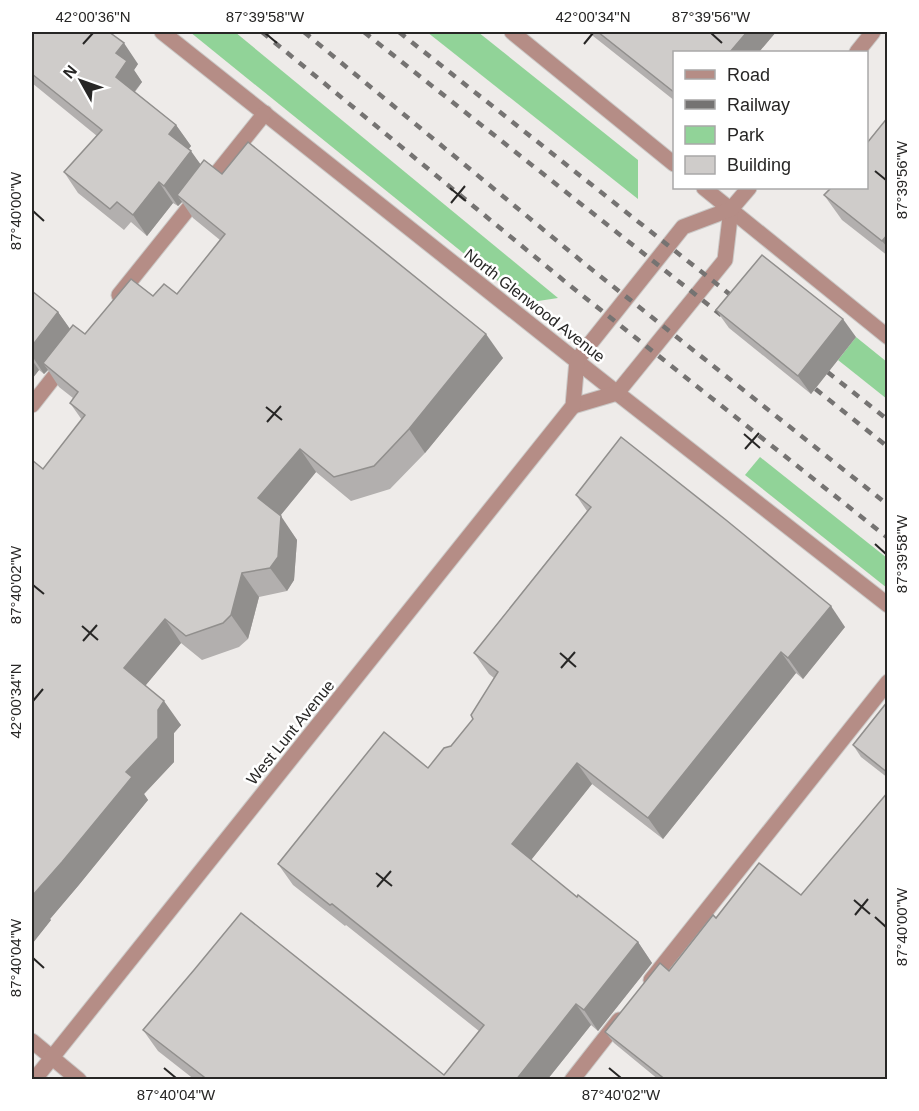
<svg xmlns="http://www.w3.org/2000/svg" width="919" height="1111" font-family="Arial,sans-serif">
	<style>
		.green { fill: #91d398 }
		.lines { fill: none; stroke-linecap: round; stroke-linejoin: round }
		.minor-casing { stroke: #cac8c6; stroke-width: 17 }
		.minor { stroke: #b58d86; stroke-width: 15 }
		.rail { stroke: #757372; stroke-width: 4.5; stroke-dasharray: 8 8; stroke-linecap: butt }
		.wall { fill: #b2afae }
		.shaded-wall { fill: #918f8d }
		.building { fill: #cfccca; stroke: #918f8d; stroke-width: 1.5 }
		.ticks { fill: none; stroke: #272625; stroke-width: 2 }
		.labels { text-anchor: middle; stroke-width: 5; stroke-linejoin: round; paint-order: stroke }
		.street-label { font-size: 16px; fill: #272625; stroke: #fff }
		.neatline { fill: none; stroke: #272625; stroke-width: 2 }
		.ticks-label { font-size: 15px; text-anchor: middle; fill: #272625 }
	</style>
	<rect width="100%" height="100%" fill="#eeebe9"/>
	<g class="green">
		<path d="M190 32H235L558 298 525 303Z"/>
		<path d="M427 32H478L638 160V199Z"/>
		<path d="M856 337 887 362V399L838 360Z"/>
		<path d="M760 457 887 558V588L745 475Z"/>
	</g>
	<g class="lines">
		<g class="minor-casing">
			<g id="minor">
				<path d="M162 32 617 393 888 605"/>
				<path d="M512 32 674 164"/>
				<path d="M857 52 873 32"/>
				<path d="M704 188 888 337"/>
				<path d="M119 295 265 113"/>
				<path d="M32 405 65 363"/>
				<path d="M573 406 617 393 725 260 731 209"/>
				<path d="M651 980 888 682"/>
				<path d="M32 1041 79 1080"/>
				<path d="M34 1080 573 406 577 360 683 227 731 209 749 188"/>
				<path d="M572 1080 619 1020"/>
			</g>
		</g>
		<use href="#minor" class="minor"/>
		<g class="rail">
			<path d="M262 32 568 284 888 538"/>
			<path d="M304 32 585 264 888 505"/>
			<path d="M364 32 730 322"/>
			<path d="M399 32 742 304"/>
			<path d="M815 362 888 420"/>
			<path d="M803 379 888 447"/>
		</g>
	</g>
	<g class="wall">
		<path d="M32 32 138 64 134 70 142 82 135 92 176 125 191 146 188 149 201 165 222 174 503 358 425 453 390 489 351 501 316 472 280 516 297 540 294 580 287 591 259 597 248 639 239 647 202 660 181 643 145 686 181 725 174 733V762L144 794 148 800 78 886 50 919 51 920 32 944V460L43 469 82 420 70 403 73 398 59 387 48 370 44 374 39 370 32 379V291L58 312 70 329 85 334 153 296 177 294 220 240 193 218 182 202 178 206 173 203 147 236 131 222 124 230 78 193 64 172 97 136 32 83Z"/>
		<path d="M588 32H776L759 52H675V101Z"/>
		<path d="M888 117V256L842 220 824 195Z"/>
		<path d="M716 310 856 337 811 394 729 328Z"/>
		<path d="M576 495 845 627 803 679 796 673 663 839 592 784 531 860 577 897 638 942 652 963 598 1031 591 1025 547 1080H195L158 1051 143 1030 444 1075 479 1031 346 925 345 926 293 885 278 864 428 768 451 746 473 719 494 678 489 674 474 653 587 511Z"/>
		<path d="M888 701V778L861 757 853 745Z"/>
		<path d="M801 895 888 1080H659L614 1043 605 1032 669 971 716 918Z"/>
	</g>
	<g class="shaded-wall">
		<path d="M747 32H776L759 52H730Z"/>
		<path d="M124 43 138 64 134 70 142 82 130 97 116 77V53Z"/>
		<path d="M176 125 191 146 184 155 169 134Z"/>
		<path d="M191 151 206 172 177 195 182 202 178 206 164 186Z"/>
		<path d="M159 182 173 203 147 236 133 215Z"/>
		<path d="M888 234V248L882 241Z"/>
		<path d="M58 312 75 336 43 363 48 370 44 374 32 356V346Z"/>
		<path d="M843 319 856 337 811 394 798 376Z"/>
		<path d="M486 334 503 358 425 453 409 429Z"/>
		<path d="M32 360 39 370 32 379Z"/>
		<path d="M300 449 316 472 275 522 258 498Z"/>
		<path d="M281 516 297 540 294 580 287 591 270 568Z"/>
		<path d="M242 573 259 597 248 639 231 615Z"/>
		<path d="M831 606 845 627 803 679 788 658Z"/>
		<path d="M165 619 181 643 140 692 124 668Z"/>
		<path d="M781 652 796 673 663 839 648 818Z"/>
		<path d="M164 701 181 725 174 733V762L144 794 148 800 78 886 50 919 51 920 32 944V901L33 895 126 772 158 710Z"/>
		<path d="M577 763 592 784 527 865 512 844Z"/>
		<path d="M638 942 652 963 598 1031 584 1010Z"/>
		<path d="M576 1004 591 1025 547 1080H516Z"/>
	</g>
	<g class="building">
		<path d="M32 32H109L124 43 116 53 127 61 116 77 176 125 169 134 191 151 164 186 159 182 133 215 117 202 110 209 64 172 102 130 32 74Z"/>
		<path d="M598 32H747L730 52H675V93Z"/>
		<path d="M888 117V234L882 241 824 195 831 188H867V143Z"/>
		<path d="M248 142 486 334 409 429 374 466 334 477 300 449 258 498 281 516 278 557 270 568 242 573 231 615 223 623 186 636 165 619 124 668 164 701 158 710V738L126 772 132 777 62 862 33 895 35 897 32 901V460L43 469 85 415 70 403 78 392 43 363 73 325 85 334 131 279 153 296 164 284 177 294 225 234 177 195 204 160 222 174Z"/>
		<path d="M762 255 843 319 798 376 716 310Z"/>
		<path d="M32 291 58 312 32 346Z"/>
		<path d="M621 437 726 520 831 606 788 658 781 652 648 818 577 763 512 844 577 897 578 895 638 942 584 1010 576 1004 516 1080H208L143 1030 194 970 241 913 444 1075 484 1025 332 904 330 905 278 864 384 732 428 768 444 748 451 746 473 719 471 715 498 672 474 653 591 507 576 495Z"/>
		<path d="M888 701V773L853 745Z"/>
		<path d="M888 792V1080H666L605 1032 660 963 669 971 713 915 716 918 759 863 801 895Z"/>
	</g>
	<path class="ticks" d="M265 33 277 43M711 33 722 43M83 44 93 33M584 44 593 33M875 171 886 180M450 188 466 201M451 203 465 186M33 211 44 221M266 407 282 420M267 422 281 406M744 434 760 448M745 449 759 433M875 544 886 554M33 585 44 594M82 626 98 640M83 641 97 625M560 653 576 667M561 668 575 652M33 701 43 689M376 873 392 886M377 887 391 871M854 900 870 914M855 915 868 899M875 917 886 927M33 958 44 968M164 1068 176 1078M609 1068 621 1078"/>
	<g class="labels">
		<g class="street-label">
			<text transform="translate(535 305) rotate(38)" y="6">North Glenwood Avenue</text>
			<text transform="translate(290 732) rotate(-51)" y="6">West Lunt Avenue</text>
		</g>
	</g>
	<rect width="919" height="1111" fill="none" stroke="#ffffff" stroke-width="66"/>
	<rect x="673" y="51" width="195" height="138" fill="#ffffff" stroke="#a9a8a8" stroke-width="1.5"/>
	<rect x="685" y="70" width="30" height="9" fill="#b58d86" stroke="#a9a8a8" stroke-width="1.5"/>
	<text x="727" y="81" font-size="18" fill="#272625">Road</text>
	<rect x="685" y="100" width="30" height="9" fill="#757372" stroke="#a9a8a8" stroke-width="1.5"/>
	<text x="727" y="111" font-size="18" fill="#272625">Railway</text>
	<rect x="685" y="126" width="30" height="18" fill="#91d398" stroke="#a9a8a8" stroke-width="1.5"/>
	<text x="727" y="141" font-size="18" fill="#272625">Park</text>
	<rect x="685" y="156" width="30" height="18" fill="#cfccca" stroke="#a9a8a8" stroke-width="1.5"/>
	<text x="727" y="171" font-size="18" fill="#272625">Building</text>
	<g transform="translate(81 81) rotate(310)" stroke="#ffffff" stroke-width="4.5" paint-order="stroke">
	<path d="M0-4.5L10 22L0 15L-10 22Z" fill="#272625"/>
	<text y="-9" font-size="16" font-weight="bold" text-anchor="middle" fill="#272625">N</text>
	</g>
	<rect x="33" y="33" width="853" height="1045" class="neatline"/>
	<g class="ticks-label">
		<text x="93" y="22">42°00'36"N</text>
		<text x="265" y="22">87°39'58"W</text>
		<text x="593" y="22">42°00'34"N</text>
		<text x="711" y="22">87°39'56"W</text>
		<text transform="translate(902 180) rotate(-90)" y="5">87°39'56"W</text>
		<text transform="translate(16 211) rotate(-90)" y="5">87°40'00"W</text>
		<text transform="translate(902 554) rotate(-90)" y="5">87°39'58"W</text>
		<text transform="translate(16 585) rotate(-90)" y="5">87°40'02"W</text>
		<text transform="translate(16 701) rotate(-90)" y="5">42°00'34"N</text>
		<text transform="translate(902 927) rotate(-90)" y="5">87°40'00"W</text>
		<text transform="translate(16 958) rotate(-90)" y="5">87°40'04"W</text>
		<text x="176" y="1100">87°40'04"W</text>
		<text x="621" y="1100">87°40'02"W</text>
	</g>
</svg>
